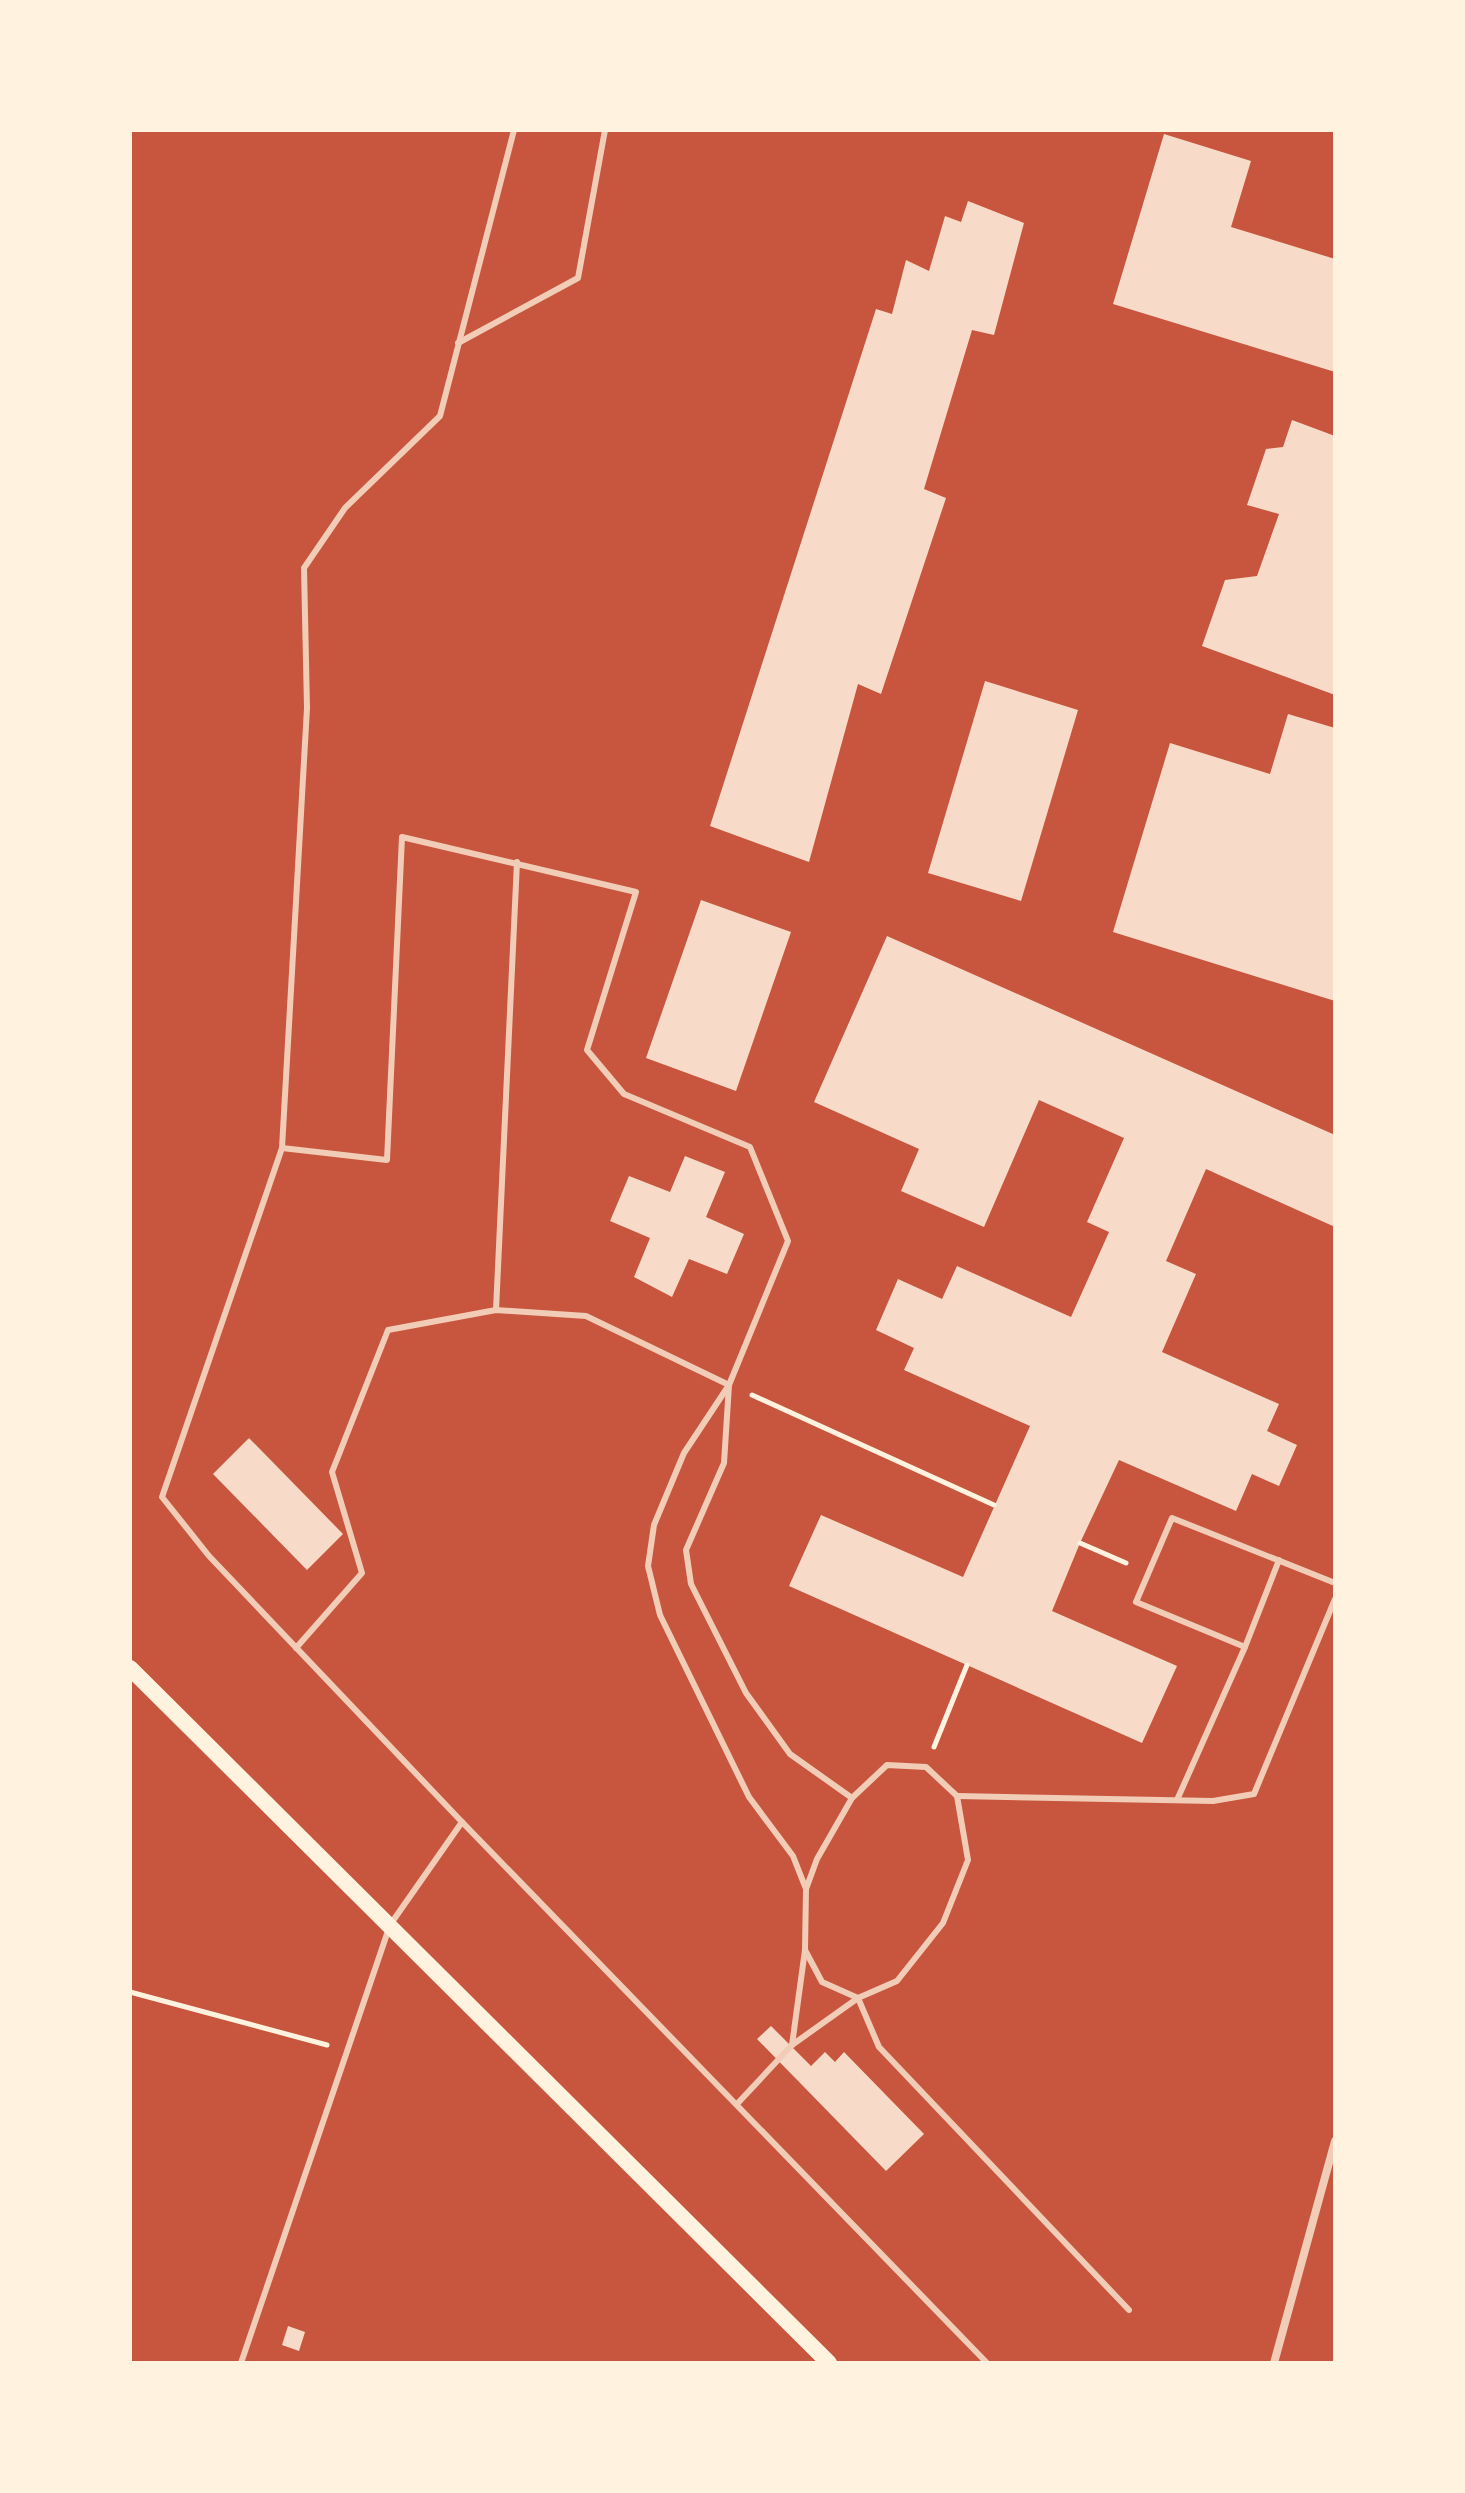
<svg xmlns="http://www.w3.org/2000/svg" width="1465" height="2493" font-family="'Golos Text',sans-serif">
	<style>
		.building { fill: #f7dbc8 }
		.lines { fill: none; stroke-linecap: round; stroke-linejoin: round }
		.path { stroke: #fff3e0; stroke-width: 5 }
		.service { stroke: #f1ccb7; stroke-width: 6 }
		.minor { stroke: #f1ccb7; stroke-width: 8 }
		.secondary { stroke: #fff3e0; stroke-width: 16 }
	</style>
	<rect width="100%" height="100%" fill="#c8553d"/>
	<g class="building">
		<path d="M1164 134 1251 161 1231 227 1335 259V372L1113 304Z"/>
		<path d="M968 201 1024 223 994 335 972 330 924 489 946 498 881 694 858 684 809 862 710 826 876 309 892 314 906 260 929 271 945 216 961 222Z"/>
		<path d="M1292 420 1335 436V695L1202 646 1225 580 1257 576 1279 514 1247 505 1266 449 1283 447Z"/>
		<path d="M985 681 1078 710 1021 901 928 873Z"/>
		<path d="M1288 714 1335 728V1001L1113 932 1170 743 1270 774Z"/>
		<path d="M701 900 791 932 736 1091 646 1058Z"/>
		<path d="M887 936 1335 1135V1227L1206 1169 1166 1261 1196 1274 1162 1352 1279 1404 1267 1431 1297 1445 1279 1486 1252 1474 1236 1511 1119 1460 1080 1543 1052 1611 1177 1666 1142 1743 789 1586 821 1515 963 1577 1030 1426 904 1370 914 1348 876 1330 898 1279 942 1299 957 1266 1071 1317 1109 1232 1087 1222 1124 1138 1039 1100 984 1227 901 1191 919 1149 814 1102Z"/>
		<path d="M685 1156 725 1172 706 1217 744 1234 727 1274 689 1259 672 1297 634 1277 650 1238 610 1221 629 1176 670 1192Z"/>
		<path d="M249 1438 343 1534 307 1570 213 1474Z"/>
		<path d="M771 2026 811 2066 825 2052 835 2062 844 2052 924 2134 886 2171 757 2039Z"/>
		<path d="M288 2326 305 2332 299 2351 282 2345Z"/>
	</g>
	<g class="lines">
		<g class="path">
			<path d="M752 1395 994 1505"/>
			<path d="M1080 1543 1126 1563"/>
			<path d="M934 1747 967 1665"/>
			<path d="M130 1992 327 2045"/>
		</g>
		<g class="service">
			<path d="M514 130 440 416 345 508 304 568 307 708 282 1148 162 1497 209 1556 462 1822 987 2363"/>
			<path d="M458 343 578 278 605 130"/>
			<path d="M282 1148 387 1160 402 837 636 892 587 1050 624 1094 750 1147 788 1241 729 1385 684 1453 654 1525 648 1566 660 1615 749 1797 793 1856 806 1889"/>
			<path d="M496 1310 517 862"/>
			<path d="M729 1385 724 1463 686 1550 691 1584 746 1693 790 1754 852 1798"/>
			<path d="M1245 1647 1279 1560"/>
			<path d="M296 1648 362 1573 332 1472 388 1330 496 1310 586 1316 729 1385"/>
			<path d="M887 1765 926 1767 957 1796 968 1860 943 1923 897 1981 858 1998 822 1982 805 1950 806 1889 817 1859 852 1798Z"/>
			<path d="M957 1796 1213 1801 1254 1794 1335 1599"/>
			<path d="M1177 1800 1245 1647 1136 1602 1172 1518 1335 1583"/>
			<path d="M792 2045 805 1950"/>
			<path d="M737 2104 792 2045 858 1998 879 2047 1129 2310"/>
			<path d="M241 2363 390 1925 462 1822"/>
		</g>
		<path class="minor" d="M1274 2363 1335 2141"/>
		<path class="secondary" d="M130 1668 829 2363"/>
	</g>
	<rect width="1465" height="2493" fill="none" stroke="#fff3e0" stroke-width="264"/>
</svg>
